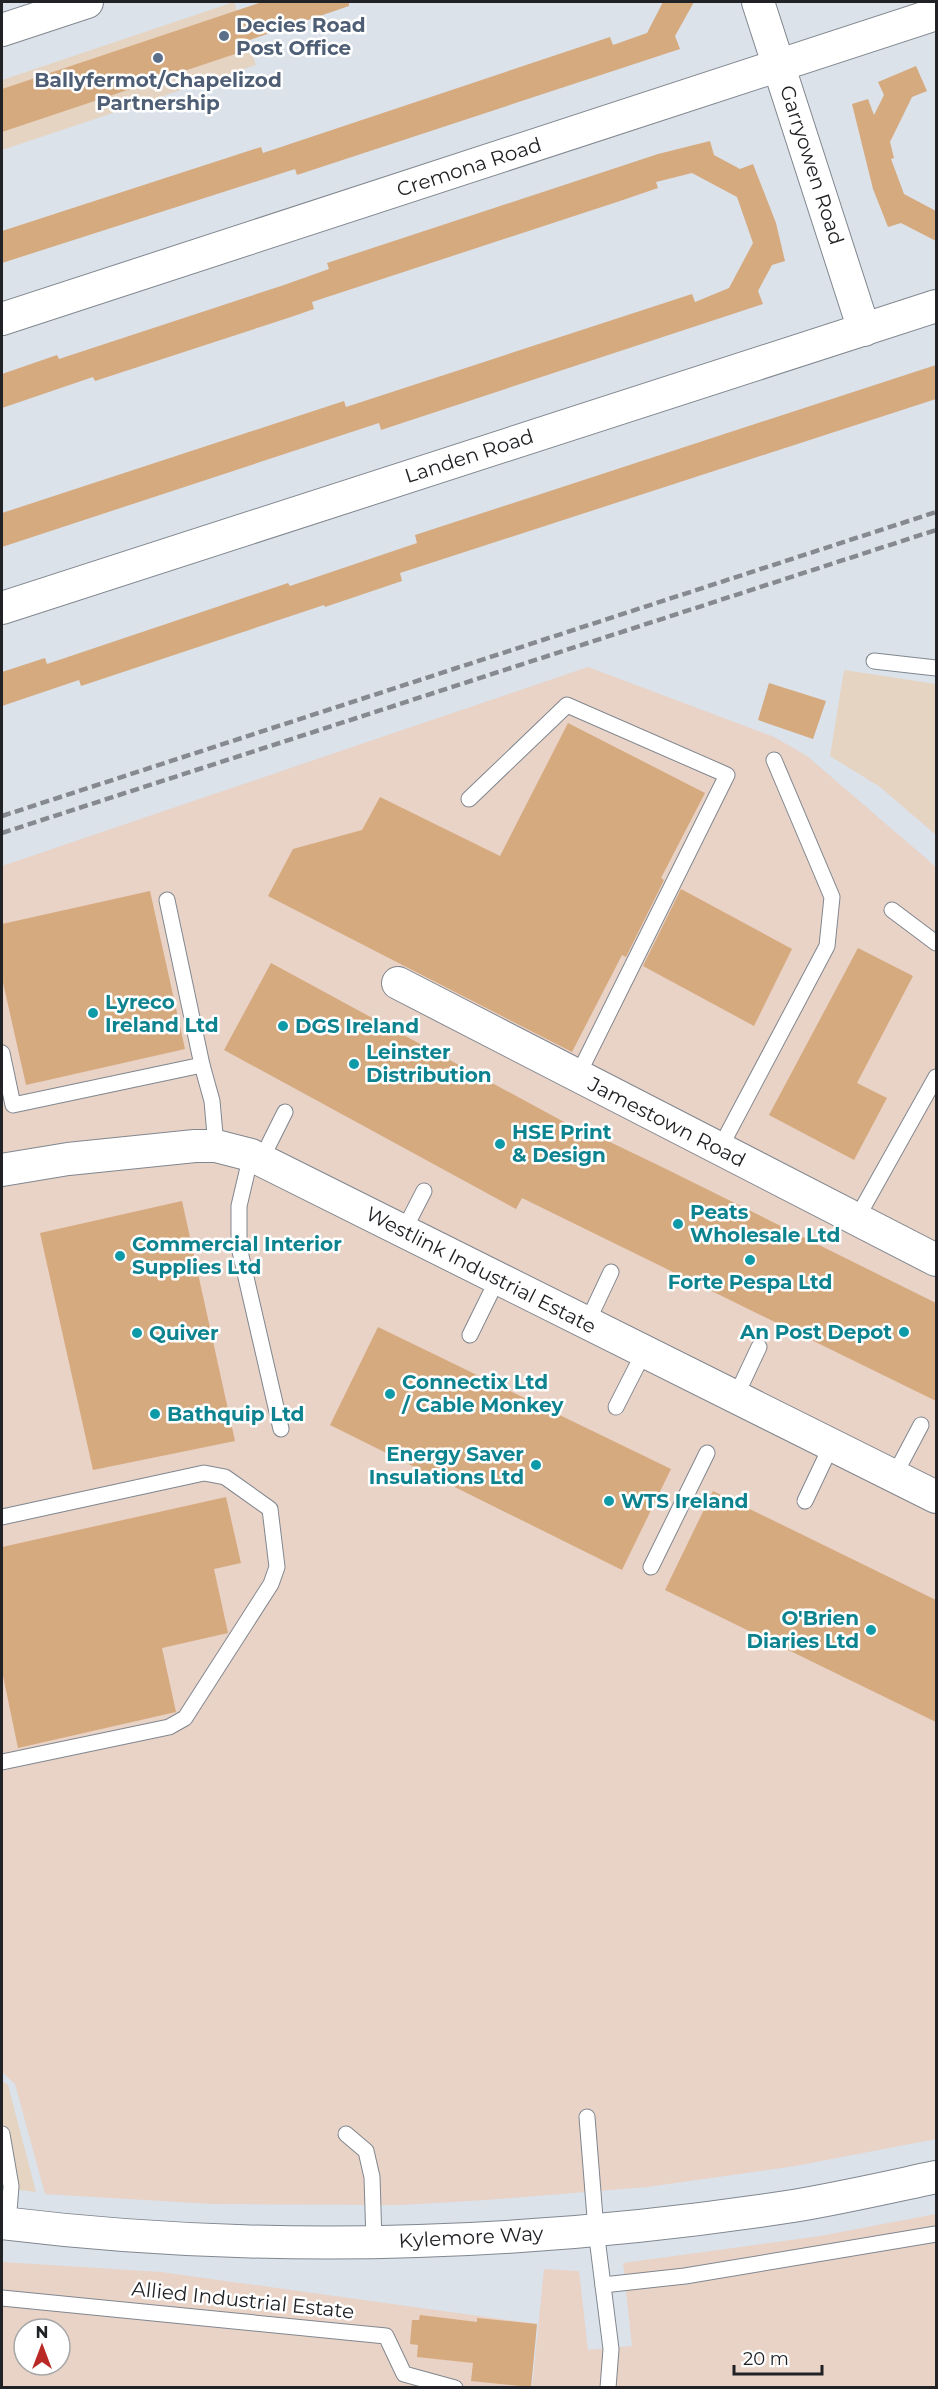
<svg xmlns="http://www.w3.org/2000/svg" width="938" height="2389" font-family="Montserrat,sans-serif">
	<style>
		.commercial { fill: #e6d4c3 }
		.industrial { fill: #e9d2c6; fill-rule: evenodd }
		.building { fill: #d6aa7f }
		.lines { fill: none; stroke-linecap: round; stroke-linejoin: round }
		.service-casing { stroke: #81878f; stroke-width: 17 }
		.minor-casing { stroke: #81878f; stroke-width: 34 }
		.service { stroke: #fff; stroke-width: 15 }
		.minor { stroke: #fff; stroke-width: 32 }
		.rail { stroke: #868a90; stroke-width: 4.5; stroke-dasharray: 9 4.5; stroke-linecap: butt }
		.service-dot { fill: #5c6f8a; stroke: #fff; stroke-width: 2 }
		.culture-dot { fill: #0f9aa8; stroke: #fff; stroke-width: 2 }
		.labels { text-anchor: middle; stroke-width: 5; stroke-linejoin: round; paint-order: stroke }
		.service-label { font-size: 20px; font-weight: bold; fill: #4e5e75; stroke: #fff; text-anchor: start }
		.street-label { font-size: 20px; fill: #202225; stroke: #fff }
		.culture-label { font-size: 20px; font-weight: bold; fill: #0d838f; stroke: #fff; text-anchor: start }
	</style>
	<rect width="100%" height="100%" fill="#dbe2ea"/>
	<g class="commercial">
		<path d="M234 2 256 65 2 150V80Z"/>
		<path d="M844 670 936 684V835L880 787 830 756Z"/>
		<path d="M2 2081 8 2085 36 2192 2 2188Z"/>
	</g>
	<g class="industrial">
		<path d="M588 667 774 737 807 756 936 867V2139L795 2166 647 2187 486 2200 399 2205 212 2204 45 2194 15 2084 2 2072V866Z"/>
		<path d="M936 2214V2387L532 2388 544 2269 579 2271 588 2350 632 2346 623 2263 820 2236Z"/>
		<path d="M2 2262 161 2272 537 2324 531 2387H2ZM24 2329H60V2365H24Z"/>
	</g>
	<g class="building">
		<path d="M262 2H349V6L241 43 244 51 2 132V89Z"/>
		<path d="M663 2H694L675 36 680 49 297 175 295 169 2 263V231L261 147 263 153 610 37 613 45 647 33Z"/>
		<path d="M916 66 927 91 912 97 890 142 894 158 891 159 904 194 936 211V241L901 223 888 227 873 189 852 104 868 99 874 115 884 95 878 82Z"/>
		<path d="M710 141 714 155 740 169 753 164 776 223 785 261 772 265 758 291 763 304 381 430 379 423 2 547V513L344 401 346 407 692 294 695 302 729 288 753 243 737 197 692 173 656 182 658 188 620 201 312 302 314 309 291 317 95 381 93 377 2 408V374L57 355 59 359 284 285 329 269 327 263 658 154Z"/>
		<path d="M936 365V399L400 573 402 581 325 607 324 605 81 686 79 680 2 706V672L45 658 47 664 288 583 290 586 417 543 415 535Z"/>
		<path d="M769 683 826 701 813 739 758 720Z"/>
		<path d="M568 723 705 793 661 878 664 880 626 957 622 955 572 1052 268 896 293 849 362 830 380 797 500 856Z"/>
		<path d="M681 889 792 949 754 1026 643 966Z"/>
		<path d="M150 891 185 1049 26 1085 2 978V924Z"/>
		<path d="M858 948 913 976 857 1083 887 1098 854 1160 769 1115Z"/>
		<path d="M271 963 588 1135 589 1132 660 1166 936 1303V1401L522 1198 516 1209 224 1050Z"/>
		<path d="M182 1201 235 1441 93 1470 40 1233Z"/>
		<path d="M378 1327 671 1469 622 1570 330 1425Z"/>
		<path d="M713 1491 936 1600V1722L665 1590Z"/>
		<path d="M226 1497 241 1563 214 1569 228 1633 162 1648 176 1712 18 1748 2 1671V1547Z"/>
		<path d="M420 2315 477 2322V2318L537 2324 531 2387 471 2381 473 2363 417 2357 418 2345 410 2344 412 2320H419Z"/>
	</g>
	<g class="lines">
		<g class="service-casing">
			<g id="service">
				<path d="M874 661 936 668"/>
				<path d="M469 799 567 705 727 775 577 1077"/>
				<path d="M892 910 936 943"/>
				<path d="M2 1053 13 1105 202 1065 167 900"/>
				<path d="M202 1065 212 1101 216 1146"/>
				<path d="M720 1148 827 946 832 897 774 760"/>
				<path d="M251 1155 239 1206V1247L281 1429"/>
				<path d="M261 1160 285 1112"/>
				<path d="M857 1218 936 1077"/>
				<path d="M403 1232 424 1191"/>
				<path d="M587 1323 611 1272"/>
				<path d="M470 1335 498 1278"/>
				<path d="M736 1396 759 1347"/>
				<path d="M616 1407 644 1352"/>
				<path d="M894 1476 921 1425"/>
				<path d="M805 1501 832 1444"/>
				<path d="M2 1517 204 1473 225 1477 270 1509 277 1567 271 1584 185 1718 169 1727 2 1762"/>
				<path d="M651 1567 707 1453"/>
				<path d="M587 2117 596 2230 611 2349 608 2388"/>
				<path d="M2 2134 11 2186 8 2224"/>
				<path d="M346 2134 366 2151 372 2177 374 2242"/>
				<path d="M603 2285 685 2276 936 2234"/>
				<path d="M2 2298 386 2336 404 2374 455 2388"/>
			</g>
		</g>
		<g class="minor-casing">
			<g id="minor">
				<path d="M758 2 864 330"/>
				<path d="M2 30 87 2"/>
				<path d="M2 319 936 14"/>
				<path d="M2 608 936 306"/>
				<path d="M398 983 936 1260"/>
				<path d="M2 1170 68 1159 195 1146H216L251 1155 936 1497"/>
				<path d="M2 2223C263 2255 532 2246 793 2206 841 2198 889 2187 936 2177"/>
			</g>
		</g>
		<use href="#service" class="service"/>
		<use href="#minor" class="minor"/>
		<g class="rail">
			<path d="M2 816 936 512"/>
			<path d="M2 833 936 530"/>
		</g>
	</g>
	<g class="service-dot">
		<circle cx="224" cy="36" r="6"/>
		<circle cx="158" cy="58" r="6"/>
	</g>
	<g class="culture-dot">
		<circle cx="93" cy="1013" r="6"/>
		<circle cx="283" cy="1026" r="6"/>
		<circle cx="354" cy="1064" r="6"/>
		<circle cx="500" cy="1144" r="6"/>
		<circle cx="678" cy="1224" r="6"/>
		<circle cx="120" cy="1256" r="6"/>
		<circle cx="750" cy="1260" r="6"/>
		<circle cx="904" cy="1332" r="6"/>
		<circle cx="137" cy="1333" r="6"/>
		<circle cx="390" cy="1394" r="6"/>
		<circle cx="155" cy="1414" r="6"/>
		<circle cx="536" cy="1465" r="6"/>
		<circle cx="609" cy="1501" r="6"/>
		<circle cx="871" cy="1630" r="6"/>
	</g>
	<g class="labels">
		<g class="service-label">
			<text x="236" y="32">Decies Road<tspan x="236" dy="23">Post Office</tspan></text>
			<text x="158" y="87" text-anchor="middle">Ballyfermot/Chapelizod<tspan x="158" dy="23">Partnership</tspan></text>
		</g>
		<g class="street-label">
			<text transform="translate(812 165) rotate(72)" y="7">Garryowen Road</text>
			<text transform="translate(469 167) rotate(-18)" y="7">Cremona Road</text>
			<text transform="translate(469 456) rotate(-18)" y="7">Landen Road</text>
			<text transform="translate(667 1122) rotate(27)" y="7">Jamestown Road</text>
			<text transform="translate(481 1270) rotate(27)" y="7">Westlink Industrial Estate</text>
			<text transform="translate(471 2237) rotate(-3)" y="7">Kylemore Way</text>
			<text transform="translate(243 2300) rotate(6)" y="7">Allied Industrial Estate</text>
		</g>
		<g class="culture-label">
			<text x="105" y="1009">Lyreco<tspan x="105" dy="23">Ireland Ltd</tspan></text>
			<text x="295" y="1033">DGS Ireland</text>
			<text x="366" y="1059">Leinster<tspan x="366" dy="23">Distribution</tspan></text>
			<text x="512" y="1139">HSE Print<tspan x="512" dy="23">&amp; Design</tspan></text>
			<text x="690" y="1219">Peats<tspan x="690" dy="23">Wholesale Ltd</tspan></text>
			<text x="132" y="1251">Commercial Interior<tspan x="132" dy="23">Supplies Ltd</tspan></text>
			<text x="750" y="1289" text-anchor="middle">Forte Pespa Ltd</text>
			<text x="892" y="1339" text-anchor="end">An Post Depot</text>
			<text x="149" y="1340">Quiver</text>
			<text x="402" y="1389">Connectix Ltd<tspan x="402" dy="23">/ Cable Monkey</tspan></text>
			<text x="167" y="1421">Bathquip Ltd</text>
			<text x="524" y="1461" text-anchor="end">Energy Saver<tspan x="524" dy="23">Insulations Ltd</tspan></text>
			<text x="621" y="1508">WTS Ireland</text>
			<text x="859" y="1625" text-anchor="end">O'Brien<tspan x="859" dy="23">Diaries Ltd</tspan></text>
		</g>
	</g>
	<rect width="938" height="2389" fill="none" stroke="#202225" stroke-width="6"/>
	<g transform="translate(42 2347)"><circle r="28" fill="#ffffff" stroke="#a6a7a8" stroke-width="1.5"/>
	<path d="M0-4.5L10 22L0 15L-10 22Z" fill="#b92a27"/>
	<text y="-9" font-size="16" font-weight="bold" text-anchor="middle" fill="#202225">N</text>
	</g>
	<path d="M734 2365v9h88v-9" fill="none" stroke="#202225" stroke-width="3"/>
	<text x="743" y="2365" font-size="18" fill="#202225" stroke="#ffffff" stroke-width="4.5" paint-order="stroke">20 m</text>
</svg>
